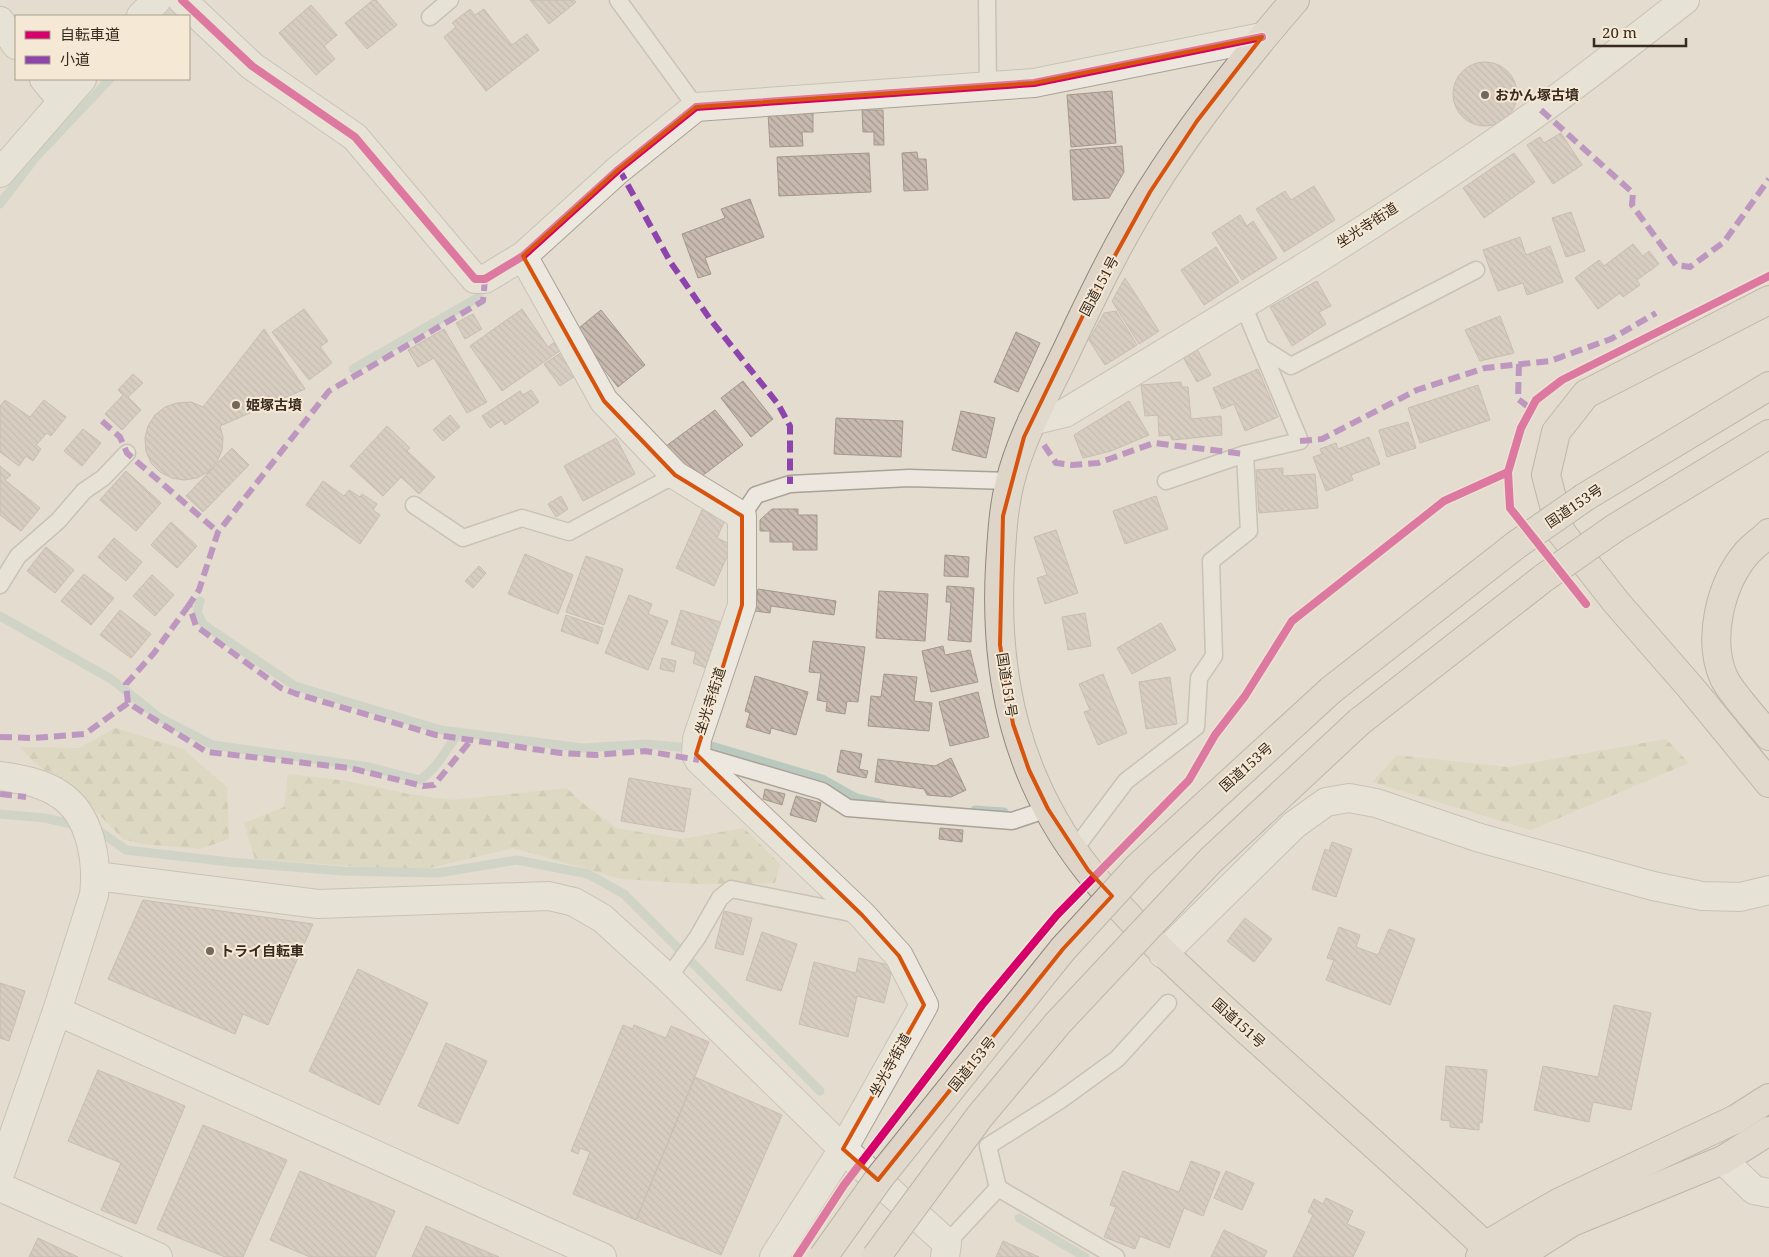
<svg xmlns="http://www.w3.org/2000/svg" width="1769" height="1257" font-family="'Noto Serif','Noto Sans JP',serif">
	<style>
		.forest { fill: url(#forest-firs) }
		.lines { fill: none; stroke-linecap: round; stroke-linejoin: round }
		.stream { stroke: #b9c9be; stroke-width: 9 }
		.building { fill: url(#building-back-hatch); stroke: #a4988d }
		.service-casing { stroke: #aaa197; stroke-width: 19 }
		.minor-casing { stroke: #aaa197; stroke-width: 30 }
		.tertiary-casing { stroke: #aaa197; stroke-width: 30 }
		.trunk-casing { stroke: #8f877e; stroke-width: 30 }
		.service { stroke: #ece8e0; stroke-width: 16 }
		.minor { stroke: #ece8e0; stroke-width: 28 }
		.tertiary { stroke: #ece8e0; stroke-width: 28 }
		.trunk { stroke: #ded4c8; stroke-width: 28 }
		.trunk-bridge-casing { stroke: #8f877e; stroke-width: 30; stroke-linecap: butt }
		.trunk-bridge { stroke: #ded4c8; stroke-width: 28 }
		.quiet { stroke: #8e44ad; stroke-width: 6; stroke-dasharray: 12 6; stroke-linecap: butt }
		.cycleway-casing { stroke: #f5e9d5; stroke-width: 11 }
		.cycleway { stroke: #d6006c; stroke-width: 8 }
		.marked { fill: none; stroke: #d6540e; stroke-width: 4; stroke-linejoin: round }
		.poi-dot { fill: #74685c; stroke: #f5e9d5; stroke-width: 2 }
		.labels { text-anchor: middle; stroke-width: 4; stroke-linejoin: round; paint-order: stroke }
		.poi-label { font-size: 14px; font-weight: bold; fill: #382a1f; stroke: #f5e9d5; text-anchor: start }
		.street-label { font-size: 14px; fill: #382a1f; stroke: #f5e9d5 }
	</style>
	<defs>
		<pattern id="forest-firs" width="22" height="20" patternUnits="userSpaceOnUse" patternTransform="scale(1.25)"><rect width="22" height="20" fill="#d5d3b1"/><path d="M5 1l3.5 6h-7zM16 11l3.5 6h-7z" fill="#b8b598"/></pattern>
		<pattern id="building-back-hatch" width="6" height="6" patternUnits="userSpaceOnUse" patternTransform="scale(1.25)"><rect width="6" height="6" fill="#c8baaf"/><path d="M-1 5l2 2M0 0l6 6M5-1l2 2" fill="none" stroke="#a3978e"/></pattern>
	</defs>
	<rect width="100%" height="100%" fill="#e4dcce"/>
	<g class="forest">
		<path d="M115 728 183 749 227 787 229 839 200 849 142 844 123 839 85 800 34 762 20 747 79 748Z"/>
		<path d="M1666 739 1689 763 1531 830 1372 782 1397 755 1508 767Z"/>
		<path d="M288 774 347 781 409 794 453 800 567 788 581 802 616 828 682 839 744 828 780 864 775 883 698 884 621 879 513 848 417 871 255 859 244 823 284 807Z"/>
	</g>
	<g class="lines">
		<g class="stream">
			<path d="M169 16 173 12"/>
			<path d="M0 204 35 158 110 79"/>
			<path d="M353 369 479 297"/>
			<path d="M200 601 197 613 204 625 295 686 441 730 583 748 647 744 679 747"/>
			<path d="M0 616 111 679 160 718 213 745 369 767 420 780C441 765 444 750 460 732"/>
			<path d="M708 745 822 779 856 798 882 804"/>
			<path d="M975 810 1004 812"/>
			<path d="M0 814 45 818 80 826"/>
			<path d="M93 829 99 831 126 850 230 862 343 871 438 873 517 860 588 874 624 894 820 1091"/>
			<path d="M1019 1218 1085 1257"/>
		</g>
	</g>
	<g class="building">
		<path d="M373 0H376L397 25 367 49 345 23Z"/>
		<path d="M530 0H574L576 2 549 24Z"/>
		<path d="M311 5 337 35 324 46 335 59 316 75 279 33Z"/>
		<path d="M470 9 475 15 484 9 512 45 527 34 539 50 486 91 444 37 456 27 452 23Z"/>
		<circle cx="1485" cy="94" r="32"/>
		<path d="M1112 91 1116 143 1071 147 1067 95Z"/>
		<path d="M862 110H883L884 145H874V132H863Z"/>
		<path d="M813 112V132H802L803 146 770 147 768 113Z"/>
		<path d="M1561 133 1582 165 1553 184 1527 145 1540 137 1544 143Z"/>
		<path d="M1122 146 1124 172 1109 198 1073 200 1070 150Z"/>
		<path d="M917 152 918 159H926L928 190 904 191 902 153Z"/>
		<path d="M869 153 871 192 779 196 777 157Z"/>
		<path d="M1514 153 1535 182 1484 218 1463 188Z"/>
		<path d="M1314 186 1335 220 1284 252 1256 209 1285 191 1291 200Z"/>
		<path d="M750 199 764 237 705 258 711 274 698 278 682 234 725 218 721 209Z"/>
		<path d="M1571 212 1585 251 1566 257 1552 218Z"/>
		<path d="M1240 215 1247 226 1253 221 1277 258 1242 280 1212 233Z"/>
		<path d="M1520 237 1526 255 1550 246 1563 282 1527 295 1523 283 1498 291 1483 250Z"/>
		<path d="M1633 244 1643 256 1649 251 1659 264 1637 280 1640 285 1623 297 1620 293 1598 309 1575 278 1599 260 1604 266Z"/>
		<path d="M1216 247 1239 282 1204 305 1181 270Z"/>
		<path d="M1125 278 1159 331 1139 344 1112 301Z"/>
		<path d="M1317 281 1331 306 1319 312 1326 324 1292 346 1270 307Z"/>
		<path d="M304 309 328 341 320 347 332 363 309 380 272 332Z"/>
		<path d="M522 309 548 347 555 342 561 350 502 391 470 346Z"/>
		<path d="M601 310 645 365 618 387 574 332Z"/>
		<path d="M1116 311 1137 345 1105 365 1089 340 1104 313Z"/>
		<path d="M473 314 482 329 465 339 456 323Z"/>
		<path d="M1500 316 1514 353 1480 361 1465 330Z"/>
		<path d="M264 329 305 389 220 426 223 438 222 450 217 462 208 472 197 478 184 480 172 478 160 472 151 463 146 451 145 438 148 426 155 415 165 407 177 403 191 402 203 407Z"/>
		<path d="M444 329 487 402 467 413 434 358 418 367 408 350Z"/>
		<path d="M1016 332 1040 343 1018 392 994 382Z"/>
		<path d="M1197 349 1211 375 1197 382 1183 357Z"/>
		<path d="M562 352 578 374 560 386 544 364Z"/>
		<path d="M1258 369 1278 417 1245 431 1234 404 1222 409 1213 388Z"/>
		<path d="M133 374 143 383 128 397 141 410 122 430 105 414 123 395 118 390Z"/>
		<path d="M743 381 773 419 751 437 721 398Z"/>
		<path d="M1181 382 1182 387H1188L1191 419 1221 416 1222 435 1172 440 1170 435 1159 436 1158 415 1145 416 1141 385Z"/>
		<path d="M1478 385 1490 420 1420 443 1408 408Z"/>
		<path d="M531 390 539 402 505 425 502 420 490 428 482 416 520 391 523 395Z"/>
		<path d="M5 400 30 417 44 400 66 417 51 436 47 433 36 445 41 449 33 461 26 456 19 466 0 452V406Z"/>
		<path d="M1129 401 1149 435 1111 451 1083 458 1074 435Z"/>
		<path d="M715 410 743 445 698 479 662 449Z"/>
		<path d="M961 411 995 418 986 458 952 450Z"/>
		<path d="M450 415 460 427 443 441 433 430Z"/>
		<path d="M836 418 903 421 901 457 834 454Z"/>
		<path d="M1408 422 1416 448 1387 457 1379 430Z"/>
		<path d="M387 426 410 448 407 451 435 477 419 494 401 477 383 496 350 466Z"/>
		<path d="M83 429 101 443 82 466 64 451Z"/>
		<path d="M1369 437 1380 464 1351 475 1353 480 1326 491 1313 457 1322 454 1320 449 1336 443 1338 449Z"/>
		<path d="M616 438 635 474 583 501 564 466Z"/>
		<path d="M232 448 249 465 203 512 186 496Z"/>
		<path d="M0 466 11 475 5 480 40 508 21 531 0 515Z"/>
		<path d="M1283 468V476L1315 474 1318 508 1259 513 1256 470Z"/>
		<path d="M126 471 161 503 136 531 100 500Z"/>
		<path d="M323 481 344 496 349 490 360 497 362 494 377 504 373 510 380 515 360 544 306 505Z"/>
		<path d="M561 496 568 509 556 517 548 504Z"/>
		<path d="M1156 496 1168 529 1125 544 1113 511Z"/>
		<path d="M772 509H798V515H817V550H793V542H770V531H760V520Z"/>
		<path d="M702 510 725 520 717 538 732 545 714 586 676 568Z"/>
		<path d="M171 522 197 546 177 568 151 545Z"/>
		<path d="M1056 530 1078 593 1045 604 1037 578 1047 575 1034 537Z"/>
		<path d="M114 538 142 562 126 581 98 557Z"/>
		<path d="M46 547 74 570 55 593 27 571Z"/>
		<path d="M525 554 573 575 558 614 508 594Z"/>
		<path d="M945 555 969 557 968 577 944 576Z"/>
		<path d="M586 556 623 569 604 625 566 612Z"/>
		<path d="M479 566 486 573 473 588 465 581Z"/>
		<path d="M84 574 114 598 91 625 61 601Z"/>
		<path d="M152 575 174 595 155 616 133 596Z"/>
		<path d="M947 586 974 588 971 642 948 640 951 602H946Z"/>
		<path d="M758 589 836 601 834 615 771 606 770 613 755 611Z"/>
		<path d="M879 591 928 594 925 641 876 638Z"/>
		<path d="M629 595 652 604 648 614 668 621 648 670 605 653Z"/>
		<path d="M120 610 151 634 131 658 100 635Z"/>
		<path d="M681 610 723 623 709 669 693 663 696 652 671 644Z"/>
		<path d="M1085 613 1091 646 1068 650 1062 617Z"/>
		<path d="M566 615 603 628 598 644 561 631Z"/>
		<path d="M1161 623 1176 650 1132 674 1117 648Z"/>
		<path d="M813 641 865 647 858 702 847 701 845 714 826 711 827 702 817 700 821 673 809 672Z"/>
		<path d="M943 646 945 655 970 650 978 682 931 692 922 651Z"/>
		<path d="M662 658 676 661 674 672 660 669Z"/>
		<path d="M884 674 917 677 914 701 932 703 929 731 868 726 871 696 881 697Z"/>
		<path d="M1103 674 1127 733 1098 745 1084 712 1090 710 1079 684Z"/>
		<path d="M755 676 808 692 796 735 771 728 770 734 746 727 750 713 745 711Z"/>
		<path d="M1170 677 1177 724 1146 729 1139 682Z"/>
		<path d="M978 692 989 737 950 746 939 702Z"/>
		<path d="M841 750 862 754 859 769 868 771 866 778 837 772Z"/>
		<path d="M951 758 966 790 951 797 927 795 924 789 875 782 878 759 935 766Z"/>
		<path d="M629 778 691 789 684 832 621 821Z"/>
		<path d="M765 789 785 794 782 805 763 799Z"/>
		<path d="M796 796 821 803 816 822 790 815Z"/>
		<path d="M940 828 963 830 962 842 939 839Z"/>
		<path d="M1332 842 1352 849 1336 897 1312 889 1325 849 1329 851Z"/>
		<path d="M143 900 313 924 268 1025 243 1014 235 1034 108 979Z"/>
		<path d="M724 911 752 918 743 955 715 948Z"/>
		<path d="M1245 918 1272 939 1254 962 1227 941Z"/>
		<path d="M1339 927 1360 935 1356 947 1378 955 1389 929 1415 939 1390 1005 1326 980 1334 960 1327 958Z"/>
		<path d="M762 932 797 944 781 991 746 980Z"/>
		<path d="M859 958 893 966 884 1003 857 996 848 1037 799 1024 814 962 856 973Z"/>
		<path d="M358 969 428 1003 379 1105 309 1071Z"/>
		<path d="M0 983 25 991 9 1041 0 1038Z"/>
		<path d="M1614 1005 1651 1013 1631 1110 1593 1102 1589 1122 1534 1110 1543 1066 1598 1077Z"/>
		<path d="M623 1025 633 1029 634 1025 666 1038 671 1026 709 1042 636 1220 573 1194 590 1152 580 1148 578 1154 571 1151Z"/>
		<path d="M446 1043 487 1061 458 1124 418 1106Z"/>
		<path d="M1446 1066 1487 1070 1482 1123 1479 1122V1130L1450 1127V1121L1441 1120Z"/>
		<path d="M98 1070 185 1106 136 1224 101 1210 121 1163 68 1141Z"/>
		<path d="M695 1077 782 1115 721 1255 636 1220Z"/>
		<path d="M203 1125 287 1160 243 1257H225L157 1229Z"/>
		<path d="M1191 1161 1220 1172 1203 1216 1184 1208 1169 1248 1140 1236 1135 1249 1104 1237 1116 1207 1110 1205 1123 1171 1179 1192Z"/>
		<path d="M300 1171 395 1211 375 1257H310L270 1240Z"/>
		<path d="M1226 1171 1254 1183 1242 1210 1214 1198Z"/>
		<path d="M1326 1198 1353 1211 1347 1224 1365 1232 1353 1257H1293L1313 1215 1308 1212 1314 1199 1323 1204Z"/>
		<path d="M426 1226 499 1257H412Z"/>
		<path d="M1224 1230 1267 1251 1264 1257H1211Z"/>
		<path d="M38 1238 78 1257H29Z"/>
		<path d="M1003 1241 1039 1257H996Z"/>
	</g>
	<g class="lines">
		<g class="service-casing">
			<g id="service">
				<path d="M618 0 696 107"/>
				<path d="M987 0 988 87"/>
				<path d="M430 17 450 0"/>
				<path d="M1262 348 1291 366 1476 270"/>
				<path d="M1166 481 1245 454 1300 441 1243 305"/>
				<path d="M414 505 463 538 522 518 569 532 675 475"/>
				<path d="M742 516 756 495 790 484 909 478 1010 481"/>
				<path d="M0 585 18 556 58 521 84 491 103 478 127 453"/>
				<path d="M699 755 822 791 848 808 1012 821 1048 809"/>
				<path d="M1074 850 1126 781 1196 727 1199 678 1214 656 1211 561 1249 531 1245 454"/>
				<path d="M668 978 697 938 720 898 731 889 856 914"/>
				<path d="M998 1188 1116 1257"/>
				<path d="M947 1243 998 1188 988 1146 1059 1101 1117 1059 1168 1003"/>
			</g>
		</g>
		<g class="minor-casing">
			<g id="minor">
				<path d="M182 0 252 66 355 137 475 279H485L523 256 619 169 696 107 1034 83 1262 37"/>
				<path d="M141 16 157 0"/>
				<path d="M0 21 16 45"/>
				<path d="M44 79 62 101"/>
				<path d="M0 173 82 79"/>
				<path d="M523 256 604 401 675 475 742 516V605L697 739 696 754 699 760 862 915 899 956 924 1005 843 1149 774 1257"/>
				<path d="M1032 421 1065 413C1225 316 1388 220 1541 110 1590 75 1637 37 1685 0"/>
				<path d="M0 776C20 779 41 782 59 794 91 814 98 861 94 895L57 1011 0 1174"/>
				<path d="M96 876 318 904 549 896 574 902 602 918 668 978 843 1149 947 1243 945 1257"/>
				<path d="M1163 954 1294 825 1326 802 1349 798 1376 803 1480 838 1653 886 1702 896 1740 897 1769 890"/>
				<path d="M57 1011 602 1257"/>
				<path d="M0 1187 158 1257"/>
			</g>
		</g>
		<g class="tertiary-casing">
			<path id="tertiary" d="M1723 1160 1754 1190 1769 1193"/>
		</g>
		<g class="trunk-casing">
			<g id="trunk">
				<path d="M1295 0C1243 60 1193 123 1151 190 1118 242 1091 299 1065 354 1045 396 1021 437 1010 482 1003 509 1002 537 1000 566 994 678 1017 780 1088 870 1136 930 1194 982 1251 1034 1333 1108 1416 1181 1497 1257"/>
				<path d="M1769 300 1586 394 1556 432 1546 475 1561 532 1616 602 1691 688 1769 783"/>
				<path d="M1585 497 1769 386"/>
				<path d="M1615 528 1769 434"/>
				<path d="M1769 533C1762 540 1753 546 1746 554 1720 585 1707 640 1724 678 1730 692 1758 722 1769 736"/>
				<path d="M1331 690 1516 545"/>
				<path d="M1359 722 1545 577"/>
				<path d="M1480 1257 1485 1246 1530 1219 1560 1202 1736 1119 1769 1098"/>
				<path d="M1517 1257 1572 1222 1723 1160 1769 1131"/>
			</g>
		</g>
		<use href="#service" class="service"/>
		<use href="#minor" class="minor"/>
		<use href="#tertiary" class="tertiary"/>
		<use href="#trunk" class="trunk"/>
		<g class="trunk-bridge-casing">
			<g id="trunk-bridge">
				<path d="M1516 545 1585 497"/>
				<path d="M1545 577 1615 528"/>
				<path d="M823 1257 880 1177 1063 949 1139 866 1331 690"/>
				<path d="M876 1257 980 1116 1058 1023 1211 860 1359 722"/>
			</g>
		</g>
		<use href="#trunk-bridge" class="trunk-bridge"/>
		<g class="quiet">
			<path d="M1541 110 1633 193 1632 205 1676 265 1690 267 1724 242 1769 179"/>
			<path d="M619 169 671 263 710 319 778 404 790 426V484"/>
			<path d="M485 279 483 301 329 391 218 532 199 590 189 605 196 626 281 688 297 694 436 735 471 740 561 753 596 755 645 751 699 760"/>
			<path d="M1519 364 1518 399 1531 409"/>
			<path d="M102 421 120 437 127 453 218 532"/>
			<path d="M1300 441 1322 439 1417 390 1485 368 1550 361 1611 339 1656 313"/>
			<path d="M1044 445 1056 463 1072 465 1098 463 1154 443 1245 454"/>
			<path d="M189 605 154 653 126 684 128 703 207 752 350 768 423 786 434 785 471 740"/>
			<path d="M0 737 34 738 85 734 128 703"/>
			<path d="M0 794 26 797"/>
		</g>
		<g class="cycleway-casing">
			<g id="cycleway">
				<path d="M182 0 252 66 355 137 475 279H485L523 256 619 169 696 107 1034 83 1262 37"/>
				<path d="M1586 604 1510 508 1508 472 1521 428 1536 400 1562 380 1769 276"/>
				<path d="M797 1257 844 1185 982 1005 1057 915 1189 780 1215 735 1245 696 1292 621 1444 501 1508 472"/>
			</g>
		</g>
		<use href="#cycleway" class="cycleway"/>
	</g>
	<path d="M0 0H1769V1257H0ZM1262 37 1197 121 1150 192 1091 299 1024 437 1003 516 1000 645 1013 724 1029 770 1048 809 1088 870 1112 896 1063 949 878 1180 843 1149 924 1005 899 956 862 915 696 754 742 605V516L675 475 604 401 523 256 619 169 696 107 1034 83Z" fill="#e4dcce" fill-opacity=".55" fill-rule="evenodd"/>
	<path class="marked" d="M1262 37 1197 121 1150 192 1091 299 1024 437 1003 516 1000 645 1013 724 1029 770 1048 809 1088 870 1112 896 1063 949 878 1180 843 1149 924 1005 899 956 862 915 696 754 742 605V516L675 475 604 401 523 256 619 169 696 107 1034 83Z"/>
	<g class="poi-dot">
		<circle cx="1485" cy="95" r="5"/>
		<circle cx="236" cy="405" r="5"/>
		<circle cx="210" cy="951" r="5"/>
	</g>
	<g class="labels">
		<g class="poi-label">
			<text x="1495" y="100">おかん塚古墳</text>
			<text x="246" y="410">姫塚古墳</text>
			<text x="220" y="956">トライ自転車</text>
		</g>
		<g class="street-label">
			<text transform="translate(1367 225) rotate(-33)" y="5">坐光寺街道</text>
			<text transform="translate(1099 286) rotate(-62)" y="5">国道151号</text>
			<text transform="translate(1574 506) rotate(-34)" y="5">国道153号</text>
			<text transform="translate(1007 685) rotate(81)" y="5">国道151号</text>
			<text transform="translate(710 701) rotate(-72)" y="5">坐光寺街道</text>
			<text transform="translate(1246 767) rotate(-42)" y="5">国道153号</text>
			<text transform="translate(1239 1023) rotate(42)" y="5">国道151号</text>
			<text transform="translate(972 1064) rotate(-51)" y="5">国道153号</text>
			<text transform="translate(890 1065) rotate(-61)" y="5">坐光寺街道</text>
		</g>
	</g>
	<rect x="15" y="15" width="175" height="65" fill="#f5e9d5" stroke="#a99d8c"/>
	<rect x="25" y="31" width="25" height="8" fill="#d6006c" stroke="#a99d8c"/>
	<text x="60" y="40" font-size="15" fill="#382a1f">自転車道</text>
	<rect x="25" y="56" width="25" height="8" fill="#8e44ad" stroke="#a99d8c"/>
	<text x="60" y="65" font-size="15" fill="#382a1f">小道</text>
	<path d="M1594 38v8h92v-8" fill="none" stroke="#382a1f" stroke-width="2.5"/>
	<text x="1602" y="38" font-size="15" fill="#382a1f" stroke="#f5e9d5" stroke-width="4" paint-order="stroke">20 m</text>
</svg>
